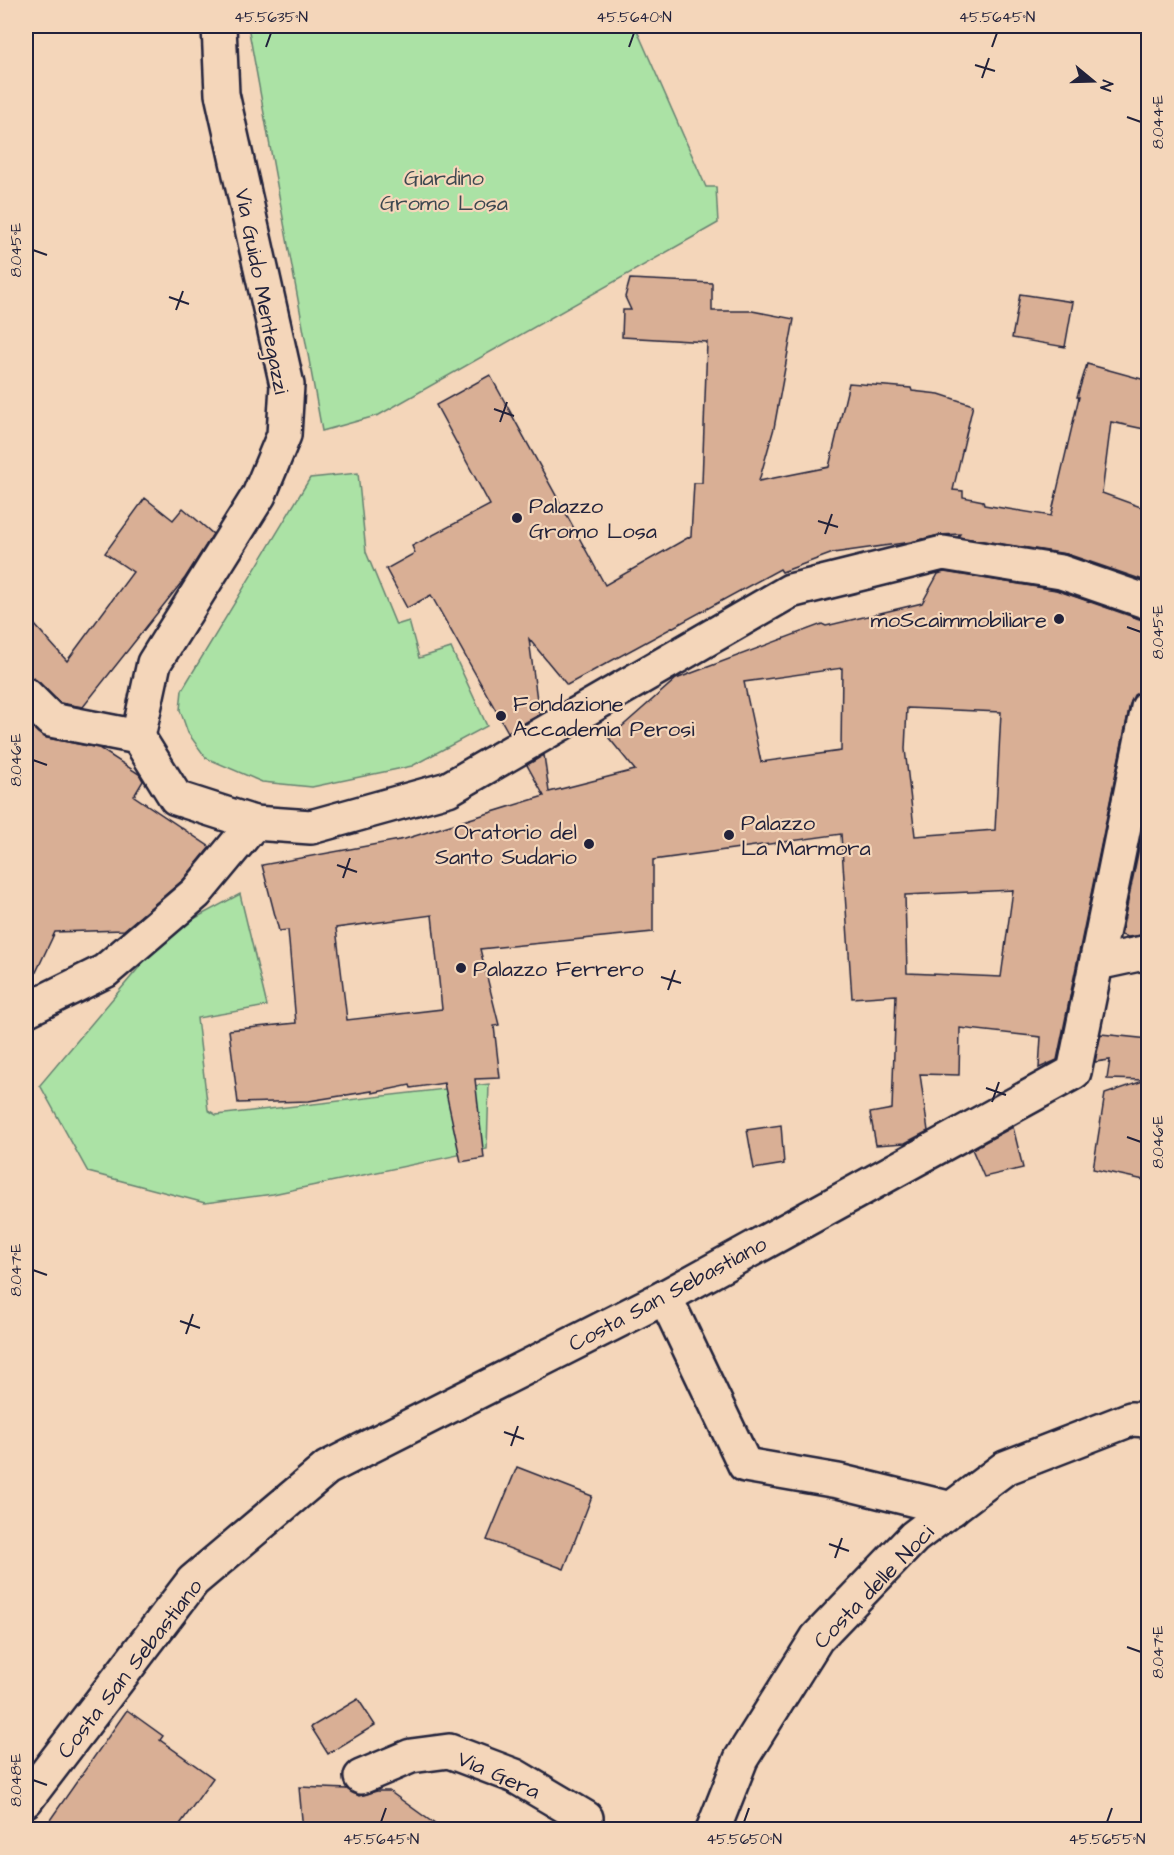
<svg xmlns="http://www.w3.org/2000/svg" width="1174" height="1855" font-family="'Architects Daughter',sans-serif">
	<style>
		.green { fill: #abe2a5; stroke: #668270; stroke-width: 1.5 }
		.building { fill: #d9af95; stroke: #22223b; stroke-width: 1.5; fill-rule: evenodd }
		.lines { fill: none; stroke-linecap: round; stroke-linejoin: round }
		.street-casing { stroke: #22223b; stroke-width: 38 }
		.street { stroke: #f4d6ba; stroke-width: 33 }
		.ticks { fill: none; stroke: #22223b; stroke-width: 2 }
		.poi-dot { fill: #22223b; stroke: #f4d6ba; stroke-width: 2 }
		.labels { text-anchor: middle; stroke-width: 4.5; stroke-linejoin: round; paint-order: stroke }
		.park-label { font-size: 22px; fill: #3d4850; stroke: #f4d6ba }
		.street-label { font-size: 22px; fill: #22223b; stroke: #f4d6ba }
		.poi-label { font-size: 22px; fill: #22223b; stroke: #f4d6ba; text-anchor: start }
		.neatline { fill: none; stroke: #22223b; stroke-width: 2 }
		.ticks-label { font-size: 15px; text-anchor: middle; fill: #22223b }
	</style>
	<rect width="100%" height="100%" fill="#f4d6ba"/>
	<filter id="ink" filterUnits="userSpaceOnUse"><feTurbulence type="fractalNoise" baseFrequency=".0167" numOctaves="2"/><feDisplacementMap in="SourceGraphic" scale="12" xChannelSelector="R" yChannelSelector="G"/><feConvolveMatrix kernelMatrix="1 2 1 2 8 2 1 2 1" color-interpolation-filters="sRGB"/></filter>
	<g filter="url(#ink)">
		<g class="green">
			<path d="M248 26H635L706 187H716L718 223 379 415 322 431Z"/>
			<path d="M358 473 366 552 396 625 409 621 419 658 451 648 487 726 412 766 312 787 262 782 206 758 188 733 180 710 182 690 310 478Z"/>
			<path d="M240 894 267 1006 197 1018 208 1110 216 1115 489 1084 487 1149 273 1194 205 1203 88 1172 40 1085 141 965 160 937Z"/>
		</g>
		<g class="building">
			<path d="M630 279 712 283V311H752L794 319 774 428 759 481 829 467 849 383 911 388 912 391 939 394 973 405 953 490 963 491V497L983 501 984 505 1051 516 1079 397H1077L1087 364 1149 381V430L1111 422 1102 493 1149 510V582L1067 554 958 537 960 534 939 535 911 542 833 553 782 572 780 569 567 685 529 639 539 715 508 732 431 595 407 608 386 569 415 553 412 546 490 505 436 405 490 375 605 585 691 536 694 483H702L707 342 622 337 623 310H631L625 297Z"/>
			<path d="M1020 294 1073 302 1065 347 1012 338Z"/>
			<path d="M145 498 173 520 183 508 213 534 185 578 83 707 60 703 39 682 31 677H26V615L67 661 133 572 105 553Z"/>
			<path d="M944 572 1056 590 1142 620H1149V690H1142L1134 695 1130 704 1057 1060 1039 1068 1041 1037 960 1028 959 1075 920 1074 928 1131 905 1143 876 1145 870 1113 892 1109 896 995 852 998 841 834 653 860V932L480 949 499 1025 494 1026 500 1078 475 1079 484 1158 461 1162 444 1083 411 1088 410 1085 372 1093V1091L309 1101 238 1103 229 1030 296 1023 288 930 279 931 262 865 405 839 544 796 527 765 544 755 549 792 635 770 609 738 676 679 822 624 826 626 922 603 938 574ZM842 668 841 751 761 762 744 682ZM907 708 1001 712 995 830 915 836 905 749ZM1013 890 1001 977 907 973 905 895ZM432 915 442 1009 347 1020 336 928Z"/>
			<path d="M26 721 38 733 47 738 99 748 139 774 143 781 134 796 210 847 183 880 124 930 55 932 29 987 26 989Z"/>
			<path d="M1149 800V934L1128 937 1121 935Z"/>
			<path d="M1101 1034 1149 1039V1181L1093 1169 1105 1094 1146 1080 1107 1079 1110 1060 1095 1062Z"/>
			<path d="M781 1125 784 1164 754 1169 747 1130Z"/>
			<path d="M1013 1127 1023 1168 984 1177 972 1149Z"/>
			<path d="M517 1467 592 1496 564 1569 487 1540Z"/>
			<path d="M358 1699 375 1725 328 1754 311 1727Z"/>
			<path d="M127 1710 163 1736 160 1740 213 1778 176 1830H43Z"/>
			<path d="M299 1787 347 1789 359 1796 377 1791H389L443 1830H303Z"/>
		</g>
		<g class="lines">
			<g class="street-casing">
				<g id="street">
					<path d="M26 695 51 720 138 737"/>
					<path d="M138 737 176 798 254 823 311 827 448 789 790 591 943 553 1061 572 1148 602"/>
					<path d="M138 737 154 663 259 495 284 435 287 385 222 94 219 26"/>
					<path d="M1097 963 1148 952"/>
					<path d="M26 1010 105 971 196 893 254 823"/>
					<path d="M665 1297 745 1465 838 1481 952 1509"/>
					<path d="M361 1777 411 1756 449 1751 515 1776 586 1818 578 1830"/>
					<path d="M26 1800 193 1581 327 1468 665 1297 1074 1072 1148 708"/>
					<path d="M713 1830 741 1759 817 1638 914 1537 1005 1468 1131 1419 1148 1420"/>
				</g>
			</g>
			<use href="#street" class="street"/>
		</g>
	</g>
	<path class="ticks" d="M266 47 271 33M629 47 634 33M992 47 997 33M975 65 995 71M982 78 989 58M1127 117 1141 122M33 250 47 255M169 297 189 304M176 310 183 291M494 409 514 416M500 422 507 402M818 521 838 527M825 534 832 514M1127 627 1141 632M33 760 47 765M337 865 357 872M343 878 350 858M661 977 681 983M668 990 675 970M986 1088 1006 1095M992 1102 999 1082M1127 1137 1141 1142M33 1270 47 1275M180 1321 200 1328M186 1334 193 1314M504 1432 524 1439M511 1446 518 1426M829 1544 849 1551M835 1558 842 1538M1127 1647 1141 1652M33 1780 47 1785M381 1822 386 1808M744 1822 749 1808M1107 1822 1112 1808"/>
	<g class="poi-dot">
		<circle cx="517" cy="518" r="6"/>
		<circle cx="1059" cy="619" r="6"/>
		<circle cx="501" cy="716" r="6"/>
		<circle cx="729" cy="835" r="6"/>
		<circle cx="589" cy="844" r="6"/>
		<circle cx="461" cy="968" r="6"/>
	</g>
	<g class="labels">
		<g class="park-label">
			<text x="444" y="185">Giardino<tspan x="444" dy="25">Gromo Losa</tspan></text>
		</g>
		<g class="street-label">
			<text transform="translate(263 291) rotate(79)" y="8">Via Guido Mentegazzi</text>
			<text transform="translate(667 1293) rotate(-28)" y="8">Costa San Sebastiano</text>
			<text transform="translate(873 1586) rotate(-46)" y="8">Costa delle Noci</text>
			<text transform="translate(129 1668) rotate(-52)" y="8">Costa San Sebastiano</text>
			<text transform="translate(499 1774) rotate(24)" y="8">Via Gera</text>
		</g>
		<g class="poi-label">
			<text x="529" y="513">Palazzo<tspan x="529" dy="25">Gromo Losa</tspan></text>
			<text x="1047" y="627" text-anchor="end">moScaimmobiliare</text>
			<text x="513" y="711">Fondazione<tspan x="513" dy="25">Accademia Perosi</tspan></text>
			<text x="741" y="830">Palazzo<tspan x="741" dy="25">La Marmora</tspan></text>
			<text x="577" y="839" text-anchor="end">Oratorio del<tspan x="577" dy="25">Santo Sudario</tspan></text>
			<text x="473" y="976">Palazzo Ferrero</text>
		</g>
	</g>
	<rect width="1174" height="1855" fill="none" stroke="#f4d6ba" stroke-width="66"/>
	<g transform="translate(1093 81) rotate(109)" stroke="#f4d6ba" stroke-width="4.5" paint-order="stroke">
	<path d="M0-4.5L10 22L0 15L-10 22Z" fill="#22223b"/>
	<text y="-9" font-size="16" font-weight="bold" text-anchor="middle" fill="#22223b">N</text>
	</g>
	<rect x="33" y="33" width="1108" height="1789" class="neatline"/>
	<g class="ticks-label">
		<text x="271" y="22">45.5635°N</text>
		<text x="634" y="22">45.5640°N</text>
		<text x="997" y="22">45.5645°N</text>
		<text transform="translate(1158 122) rotate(-90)" y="5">8.044°E</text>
		<text transform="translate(16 250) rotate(-90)" y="5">8.045°E</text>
		<text transform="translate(1158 632) rotate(-90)" y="5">8.045°E</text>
		<text transform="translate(16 760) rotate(-90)" y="5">8.046°E</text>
		<text transform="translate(1158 1142) rotate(-90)" y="5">8.046°E</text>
		<text transform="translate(16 1270) rotate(-90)" y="5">8.047°E</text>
		<text transform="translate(1158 1652) rotate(-90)" y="5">8.047°E</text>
		<text transform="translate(16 1780) rotate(-90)" y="5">8.048°E</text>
		<text x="381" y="1844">45.5645°N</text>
		<text x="744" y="1844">45.5650°N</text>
		<text x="1107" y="1844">45.5655°N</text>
	</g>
</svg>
